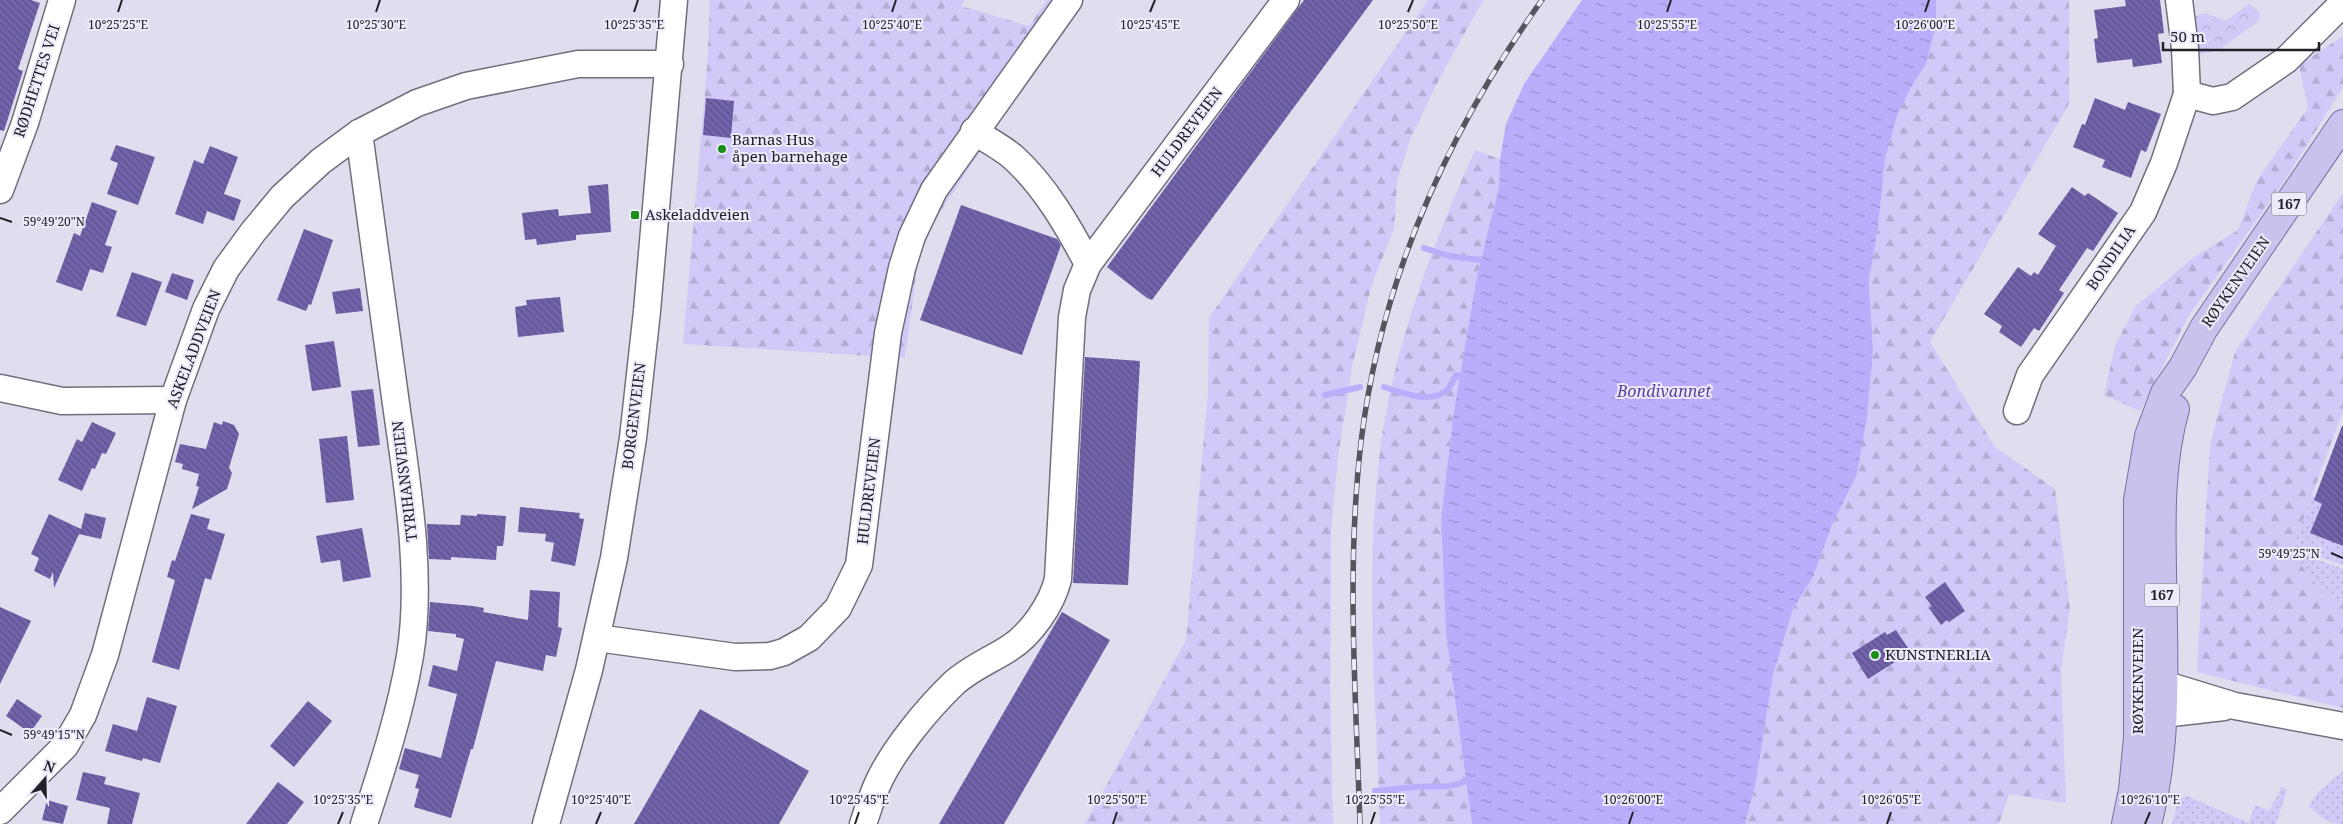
<svg xmlns="http://www.w3.org/2000/svg" width="2343" height="824" font-family="'Noto Serif',serif">
	<style>
		.grass { fill: url(#grass-dots) }
		.forest { fill: url(#forest-firs) }
		.park { fill: url(#park-crowns) }
		.water { fill: url(#water-ripples) }
		.lines { fill: none; stroke-linecap: round; stroke-linejoin: round }
		.stream { stroke: #bcadfc; stroke-width: 6 }
		.building { fill: url(#building-back-hatch) }
		.minor-casing { stroke: #716f7d; stroke-width: 29 }
		.major-casing { stroke: #786ea0; stroke-width: 30 }
		.minor { stroke: #fff; stroke-width: 26 }
		.major { stroke: #cac1ed; stroke-width: 28 }
		.rail-casing { stroke: #56545d; stroke-width: 5.5 }
		.rail { stroke: #edebfb; stroke-width: 4; stroke-dasharray: 11; stroke-linecap: butt }
		.ticks { fill: none; stroke: #222127; stroke-width: 2 }
		.poi-dot { fill: #1b8e17; stroke: #edebfb; stroke-width: 2 }
		.labels { text-anchor: middle; stroke-width: 4; stroke-linejoin: round; paint-order: stroke }
		.shield { fill: #edebfb; stroke: #5f5e67; stroke-width: 1 }
		.shield-label { font-size: 14px; font-weight: bold; fill: #222127 }
		.street-label { font-size: 15px; fill: #222127; stroke: #edebfb }
		.poi-label { font-size: 15px; fill: #222127; stroke: #edebfb; text-anchor: start }
		.water-label { font-size: 16px; font-style: italic; fill: #5a419b; stroke: #edebfb }
		.ticks-label { font-size: 12px; text-anchor: middle; fill: #222127; stroke: #edebfb; stroke-width: 4; stroke-linejoin: round; paint-order: stroke }
	</style>
	<defs>
		<pattern id="grass-dots" width="8" height="8" patternUnits="userSpaceOnUse" patternTransform="scale(1.25)"><rect width="8" height="8" fill="#d1c9f7"/><path d="M2 2h.1M6 6h.1" fill="none" stroke="#b3acd4" stroke-width="1.8" stroke-linecap="round"/></pattern>
		<pattern id="forest-firs" width="22" height="20" patternUnits="userSpaceOnUse" patternTransform="scale(1.25)"><rect width="22" height="20" fill="#d1c9f7"/><path d="M5 1l3.5 6h-7zM16 11l3.5 6h-7z" fill="#b3acd4"/></pattern>
		<pattern id="park-crowns" width="20" height="18" patternUnits="userSpaceOnUse" patternTransform="scale(1.25)"><rect width="20" height="18" fill="#d1c9f7"/><path d="M2 6a3 3 0 1 1 6 0M12 15a3 3 0 1 1 6 0" fill="none" stroke="#b3acd4"/></pattern>
		<pattern id="water-ripples" width="26" height="14" patternUnits="userSpaceOnUse" patternTransform="scale(1.25)"><rect width="26" height="14" fill="#bcadfc"/><path d="M2 4q2-2 4 0t4 0M15 11q2-2 4 0t4 0" fill="none" stroke="#988ccc"/></pattern>
		<pattern id="building-back-hatch" width="6" height="6" patternUnits="userSpaceOnUse" patternTransform="scale(1.25)"><rect width="6" height="6" fill="#7262aa"/><path d="M-1 5l2 2M0 0l6 6M5-1l2 2" fill="none" stroke="#5d508a"/></pattern>
	</defs>
	<rect width="100%" height="100%" fill="#e0ddee"/>
	<g class="grass">
		<path d="M2312 495 2325 501 2343 541V565L2305 552 2306 555 2343 569V600L2325 596 2291 552Z"/>
		<path d="M2343 771V824C2328 824 2319 816 2309 806L2319 791Z"/>
		<path d="M2282 787 2287 790 2276 824H2172L2178 800 2187 796 2249 823 2255 805 2269 811Z"/>
	</g>
	<g class="forest">
		<path d="M710 0H964L961 6 1029 26 1047 0H1085L992 133 931 226 918 262 905 358 683 344 707 69Z"/>
		<path d="M1428 0H1483L1435 87 1410 140 1397 182 1394 229 1371 287 1352 367 1338 457 1331 531 1330 691 1333 824H1085L1186 640 1208 393 1209 318Z"/>
		<path d="M1936 0H2069V104L1930 342 1995 447 2055 489 2070 609 2061 669 2066 803 2009 794 1999 824H1745L1756 781 1773 675 1793 609 1813 577 1832 525 1873 351 1869 280 1878 228 1885 159 1897 116 1911 87 1926 64 1936 25Z"/>
		<path d="M2343 36V87L2283 183 2189 315 2140 411 2104 395 2115 346 2135 307 2193 258 2238 230 2257 180 2308 108 2299 65Z"/>
		<path d="M1475 150 1500 159 1499 187 1477 276 1454 411 1441 519 1446 633 1472 824H1380C1376 703 1365 581 1379 460 1391 353 1431 248 1475 150Z"/>
		<path d="M2343 193V411L2291 552 2325 596 2343 600V708L2197 672 2210 444 2235 352Z"/>
	</g>
	<path class="park" d="M2249 4 2259 12V19L2256 23 2217 51 2199 54 2193 20 2196 16 2205 13 2226 21Z"/>
	<path class="water" d="M1582 0H1936V25L1926 64 1911 87 1897 116 1885 159 1878 228 1869 280 1873 351 1867 416 1857 474 1832 525 1813 577 1793 609 1773 675 1756 781 1745 824H1472L1446 633 1441 519 1454 411 1477 276 1499 187 1500 159 1506 124 1524 84Z"/>
	<g class="lines">
		<g class="stream">
			<path d="M1424 248 1449 256 1481 260"/>
			<path d="M1384 387C1403 393 1432 405 1448 389 1451 385 1454 379 1456 375L1460 376"/>
			<path d="M1325 395 1360 387"/>
			<path d="M1375 791C1388 790 1402 788 1415 787 1432 785 1451 790 1466 780"/>
		</g>
	</g>
	<g class="building">
		<path d="M0 0H31L40 3 18 69 23 71 4 131 0 130Z"/>
		<path d="M1304 0H1373L1152 300 1147 298 1107 267Z"/>
		<path d="M2125 0H2160L2164 33 2158 34 2162 63 2133 67 2132 59 2097 63 2094 39 2098 38 2094 10 2126 6Z"/>
		<path d="M706 98 734 101 731 138 703 135Z"/>
		<path d="M2095 98 2125 110 2128 102 2161 114 2146 152 2141 150 2131 178 2102 167 2105 160 2073 147 2082 124 2085 125Z"/>
		<path d="M116 145 155 157 138 205 107 194 118 163 110 160Z"/>
		<path d="M210 146 238 157 224 194 241 200 234 221 207 211 203 224 175 214 194 160 203 164Z"/>
		<path d="M608 184 611 232 576 235V240L537 245 536 239 525 240 522 213 558 209 559 216 591 213 588 186Z"/>
		<path d="M2072 187 2085 196 2088 193 2118 213 2093 251 2087 248 2059 290 2064 293 2039 331 2034 328 2021 347 1999 332 2002 326 1984 314 2018 267 2031 276 2034 272 2038 275 2056 246 2038 234Z"/>
		<path d="M92 202 117 211 105 245 112 247 103 273 90 269 82 291 56 282 74 233 80 236Z"/>
		<path d="M961 205 1057 239 1061 245 1022 355 920 320Z"/>
		<path d="M304 229 333 240 311 305 309 304 306 311 277 300Z"/>
		<path d="M132 272 162 282 146 326 116 316Z"/>
		<path d="M172 273 194 280 187 300 165 292Z"/>
		<path d="M360 288 363 311 336 314 332 292Z"/>
		<path d="M560 297 564 332 518 337 515 307 527 305 526 300Z"/>
		<path d="M334 341 341 387 312 391 305 345Z"/>
		<path d="M1085 357 1140 361 1128 585 1073 583Z"/>
		<path d="M373 389 380 445 358 447 351 391Z"/>
		<path d="M223 421 234 425 239 434 229 468 232 473 227 489 192 509 199 487 196 486 199 474 182 469 183 464 175 462 180 444 206 449 214 422 222 425Z"/>
		<path d="M92 422 116 433 106 454 102 453 95 469 92 468 82 491 58 480 77 439 82 442Z"/>
		<path d="M2342 426H2343V546L2310 533 2322 504 2314 500Z"/>
		<path d="M347 436 354 500 326 503 319 439Z"/>
		<path d="M520 507 580 513 579 518 584 519 575 566 551 561 554 543 545 541 546 534 518 532Z"/>
		<path d="M85 513 106 518 101 539 79 534 80 532 54 588 53 572 50 579 34 571 39 558 31 554 49 514 81 529Z"/>
		<path d="M191 514 210 519 207 529 225 534 211 580 205 578 179 670 152 662 175 580 167 577 172 560 175 561Z"/>
		<path d="M477 514 506 516 504 539 503 546H497L496 560 451 557V560L429 559 427 524 460 525 461 515 477 516Z"/>
		<path d="M362 528 371 577 343 582 340 560 321 563 316 536Z"/>
		<path d="M1945 582 1965 611 1949 622 1947 620 1941 625 1929 608 1932 606 1925 597Z"/>
		<path d="M530 590 560 592 558 627 562 628 556 657 546 655 543 671 496 661 473 749H471L451 818 414 807 419 789 415 788 419 775 399 769 405 748 441 758 457 694 428 686 433 665 457 671 464 639 456 637V634L428 631 430 602 473 606 484 608 483 612 528 620Z"/>
		<path d="M0 607 31 621 0 684Z"/>
		<path d="M1062 612 1110 640 1004 824H939Z"/>
		<path d="M1896 630 1908 648 1892 658 1895 662 1868 679 1852 653 1885 632 1887 635Z"/>
		<path d="M147 697 177 706 160 763 143 758 142 761 105 751 113 724 137 731Z"/>
		<path d="M17 699 42 716 30 733 6 716Z"/>
		<path d="M308 701 332 721 294 767 270 746Z"/>
		<path d="M700 709 809 771 779 824H634Z"/>
		<path d="M83 772 106 777 104 784 140 793 132 824H107L110 808 76 800Z"/>
		<path d="M278 782 304 802 287 824H246Z"/>
		<path d="M47 800 68 806 63 824 42 820Z"/>
	</g>
	<g class="lines">
		<g class="minor-casing">
			<g id="minor">
				<path d="M2187 94 2213 101 2232 97 2286 60 2343 3"/>
				<path d="M974 131C987 140 1001 147 1013 157 1045 186 1068 226 1088 264"/>
				<path d="M359 133C371 223 383 313 396 404 407 483 423 576 410 656 400 714 382 769 364 824"/>
				<path d="M0 190 25 123 62 0"/>
				<path d="M0 388 62 401 173 400"/>
				<path d="M2017 411 2030 375 2143 212 2164 163 2187 94 2185 48 2179 0"/>
				<path d="M597 638 735 657 770 656 784 652 809 638 838 608 859 565 888 333 902 268 912 236 934 190 1069 0"/>
				<path d="M2143 692 2163 684 2235 706 2343 726"/>
				<path d="M2146 700 2163 714 2224 707"/>
				<path d="M0 811 65 746 83 715 105 655 173 400 206 309 226 269 253 232 282 197 321 161 359 133 417 103 466 86 578 64H670"/>
				<path d="M546 824 589 670 614 558 633 438 647 311 674 0"/>
				<path d="M863 824C868 810 872 795 879 781 894 749 928 708 953 684 969 669 989 661 1008 649 1031 635 1052 604 1058 579L1072 317 1077 290 1088 264 1286 0"/>
			</g>
		</g>
		<g class="major-casing">
			<g id="major">
				<path d="M2126 824 2133 790 2138 738V500L2149 436 2165 393 2183 367 2204 328 2343 124"/>
				<path d="M2147 824C2169 742 2163 655 2162 571 2161 516 2160 462 2175 409"/>
			</g>
		</g>
		<use href="#minor" class="minor"/>
		<use href="#major" class="major"/>
		<g class="rail-casing">
			<path id="rail" d="M1360 824C1356 697 1346 569 1361 442 1381 278 1447 133 1542 0"/>
		</g>
		<use href="#rail" class="rail"/>
	</g>
	<path class="ticks" d="M118 12 122 0M376 12 380 0M634 12 638 0M892 12 896 0M1150 12 1155 0M1408 12 1413 0M1667 12 1671 0M1925 12 1929 0M0 218 12 222M2331 553 2343 558M0 730 12 735M338 824 343 812M596 824 601 812M855 824 859 812M1113 824 1117 812M1371 824 1375 812M1629 824 1633 812M1887 824 1891 812M2145 824 2150 812"/>
	<g class="poi-dot">
		<circle cx="722" cy="149" r="5"/>
		<rect x="630" y="210" width="10" height="10" rx="2.5"/>
		<circle cx="1875" cy="655" r="5"/>
	</g>
	<g class="labels">
		<g class="shield">
			<rect x="2271.5" y="192.5" width="35" height="23" rx="4"/>
			<rect x="2144.5" y="583.5" width="35" height="23" rx="4"/>
		</g>
		<g class="shield-label">
			<text x="2289" y="209">167</text>
			<text x="2162" y="600">167</text>
		</g>
		<g class="street-label">
			<text transform="translate(37 81) rotate(-72)" y="5">RØDHETTES VEI</text>
			<text transform="translate(1187 132) rotate(-53)" y="5">HULDREVEIEN</text>
			<text transform="translate(2111 258) rotate(-56)" y="5">BONDILIA</text>
			<text transform="translate(2236 282) rotate(-55)" y="5">RØYKENVEIEN</text>
			<text transform="translate(194 349) rotate(-69)" y="5">ASKELADDVEIEN</text>
			<text transform="translate(634 416) rotate(-83)" y="5">BORGENVEIEN</text>
			<text transform="translate(405 481) rotate(-97)" y="5">TYRIHANSVEIEN</text>
			<text transform="translate(869 491) rotate(-83)" y="5">HULDREVEIEN</text>
			<text transform="translate(2138 681) rotate(-90)" y="5">RØYKENVEIEN</text>
		</g>
		<g class="poi-label">
			<text x="732" y="145">Barnas Hus<tspan x="732" dy="17">åpen barnehage</tspan></text>
			<text x="645" y="220">Askeladdveien</text>
			<text x="1885" y="660">KUNSTNERLIA</text>
		</g>
		<g class="water-label">
			<text x="1664" y="397">Bondivannet</text>
		</g>
	</g>
	<g class="ticks-label">
		<text x="118" y="29">10°25'25"E</text>
		<text x="376" y="29">10°25'30"E</text>
		<text x="634" y="29">10°25'35"E</text>
		<text x="892" y="29">10°25'40"E</text>
		<text x="1150" y="29">10°25'45"E</text>
		<text x="1667" y="29">10°25'55"E</text>
		<text x="1408" y="29">10°25'50"E</text>
		<text x="1925" y="29">10°26'00"E</text>
		<text x="54" y="226">59°49'20"N</text>
		<text x="2289" y="558">59°49'25"N</text>
		<text x="54" y="739">59°49'15"N</text>
		<text x="343" y="804">10°25'35"E</text>
		<text x="601" y="804">10°25'40"E</text>
		<text x="859" y="804">10°25'45"E</text>
		<text x="1117" y="804">10°25'50"E</text>
		<text x="1375" y="804">10°25'55"E</text>
		<text x="1633" y="804">10°26'00"E</text>
		<text x="1891" y="804">10°26'05"E</text>
		<text x="2150" y="804">10°26'10"E</text>
	</g>
	<g transform="translate(45 779) rotate(20)" stroke="#edebfb" stroke-width="4" paint-order="stroke">
	<path d="M0-4L9 19L0 12L-9 19Z" fill="#222127"/>
	<text y="-8" font-size="14" font-weight="bold" text-anchor="middle" fill="#222127">N</text>
	</g>
	<path d="M2163 42v8h156v-8" fill="none" stroke="#222127" stroke-width="2.5"/>
	<text x="2170" y="42" font-size="15" fill="#222127" stroke="#edebfb" stroke-width="4" paint-order="stroke">50 m</text>
</svg>
